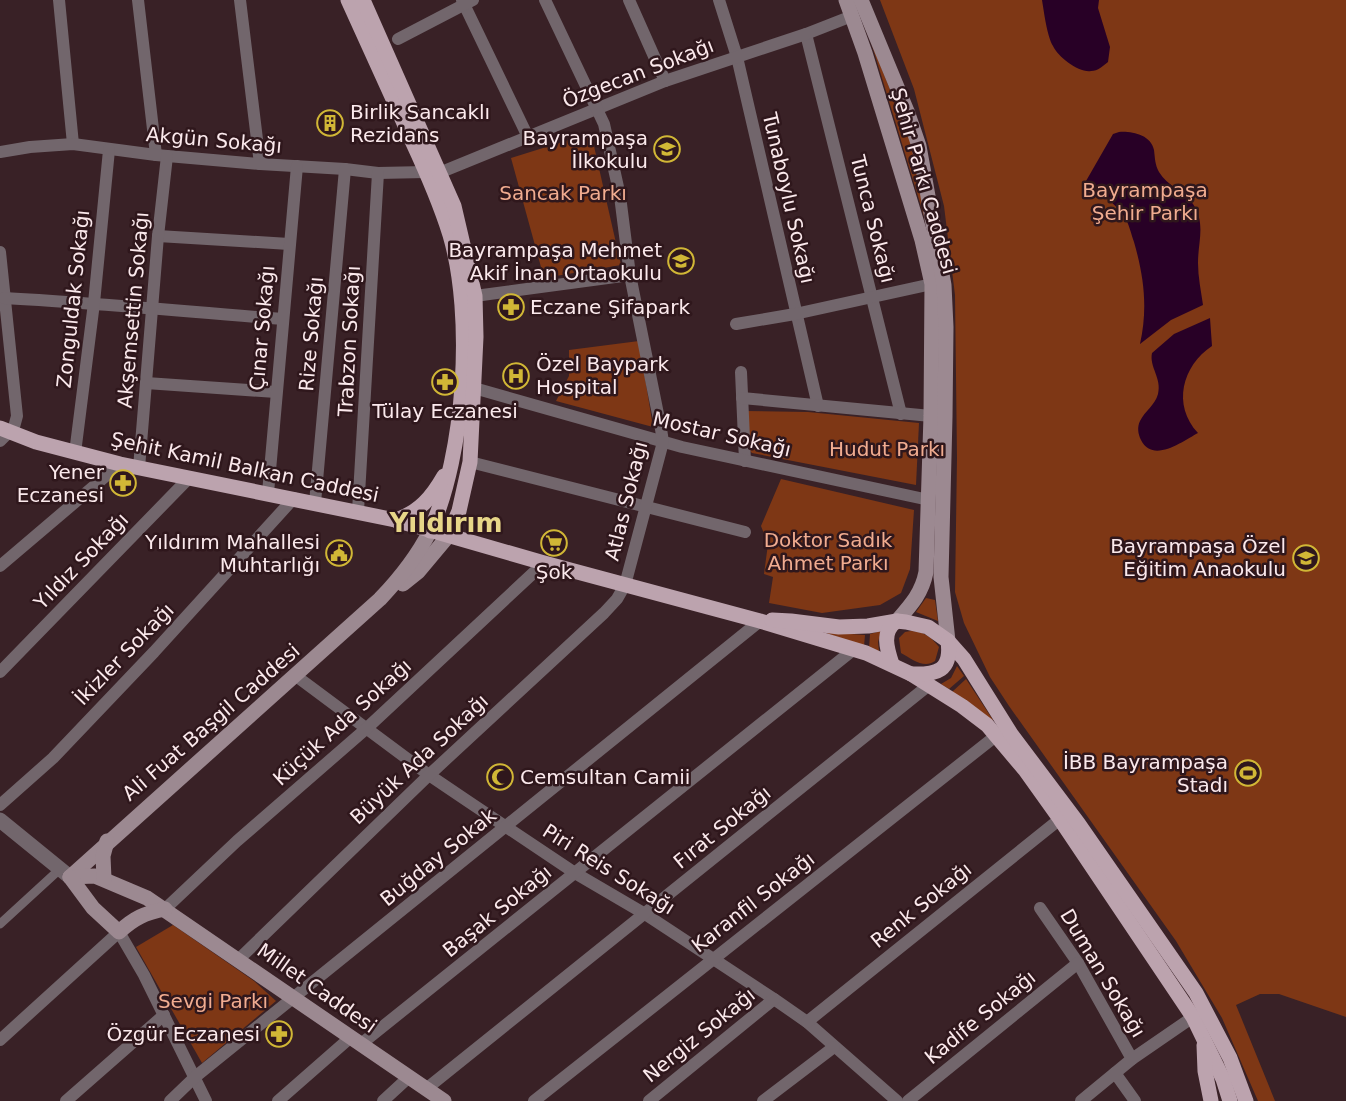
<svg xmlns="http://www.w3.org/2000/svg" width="1346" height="1101" font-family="'DejaVu Sans',sans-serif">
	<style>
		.green { fill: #7e3715 }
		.water { fill: #280026 }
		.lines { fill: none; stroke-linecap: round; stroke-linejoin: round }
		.pedestrian { stroke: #72666c; stroke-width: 9 }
		.minor { stroke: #72666c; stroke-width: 12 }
		.tertiary { stroke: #72666c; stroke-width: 15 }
		.secondary { stroke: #9c8991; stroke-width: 15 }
		.primary { stroke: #bca3ae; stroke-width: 15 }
		.labels { text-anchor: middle; stroke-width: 5; stroke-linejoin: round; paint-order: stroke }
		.street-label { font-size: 20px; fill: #fbe9ec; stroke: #2f171c }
		.poi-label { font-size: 20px; fill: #fbe9ec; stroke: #2f171c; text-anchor: end }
		.park-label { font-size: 20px; fill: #f1ac90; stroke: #2f171c }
		.district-label { font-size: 26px; font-weight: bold; fill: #e7d688; stroke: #2f171c }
	</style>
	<rect width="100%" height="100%" fill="#392126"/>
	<g class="green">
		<path d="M880 0H1346V1017L1279 994H1260L1236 1005 1275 1101H1258L1222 1018 1176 941 1009 706 990 677 964 623 955 592 957 458 955 295 944 206 914 89Z"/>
		<path d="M871 42 913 147 931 239Z"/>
		<path d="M591 133 621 265 544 278 511 158Z"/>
		<path d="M639 341 653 427 556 401 569 376V350Z"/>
		<path d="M744 411 808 412 919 423 916 485 752 453 748 449Z"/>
		<path d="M781 479 914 510 910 569 901 593 880 605 822 613 769 603 773 577 764 574 768 544 761 526Z"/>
		<path d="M926 598 935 600 938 621 916 612Z"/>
		<path d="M881 631 878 642 879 651 869 648 870 634Z"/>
		<path d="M911 631C925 632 931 637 939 647L935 661C924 669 912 659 901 653L899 638 905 632Z"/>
		<path d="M823 632 865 635 864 646Z"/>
		<path d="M957 666 964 676 949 689 941 684 951 678Z"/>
		<path d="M966 679 993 720 992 722 952 692Z"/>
		<path d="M173 925 254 981 276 1001 202 1063 136 947Z"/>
	</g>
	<g class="water">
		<path d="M1042 0H1099L1098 8 1110 47 1108 62C1103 66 1098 71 1091 71 1079 73 1058 57 1053 46 1047 36 1044 12 1042 0Z"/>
		<path d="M1119 132C1132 131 1151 135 1154 150 1155 158 1155 165 1159 172 1167 186 1184 191 1193 204 1206 224 1198 241 1198 263 1198 277 1201 291 1203 305L1171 320 1140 344C1148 308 1144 277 1134 242 1131 234 1129 223 1124 216 1115 203 1098 192 1086 181L1113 134Z"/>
		<path d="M1210 318 1212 346C1182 366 1172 405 1198 433 1183 441 1153 464 1141 440 1138 434 1137 427 1140 421 1145 411 1155 405 1158 394 1162 378 1149 367 1152 353L1174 334Z"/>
	</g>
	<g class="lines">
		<path class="pedestrian" d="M0 924 60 869"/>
		<g class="minor">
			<path d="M59 0 73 144"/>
			<path d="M138 0 156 155"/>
			<path d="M240 0 260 164"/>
			<path d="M462 0 528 137"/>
			<path d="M629 0 665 81"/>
			<path d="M719 0 737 57 818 406"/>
			<path d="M806 34 901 414"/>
			<path d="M398 39 473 0"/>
			<path d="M0 152 30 147 73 144 156 155 260 164 345 169 378 173 426 172"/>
			<path d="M439 173 665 81 806 34 852 16"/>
			<path d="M158 236 289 244"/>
			<path d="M0 252 17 416 14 427 0 441"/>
			<path d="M475 296 630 275"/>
			<path d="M4 298C97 303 190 312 283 319"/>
			<path d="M736 324 795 314 932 284"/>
			<path d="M741 372 745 461"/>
			<path d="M146 383 276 392"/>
			<path d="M474 388 682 447 929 500"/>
			<path d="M742 398 931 416"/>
			<path d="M75 453 94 303 109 150"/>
			<path d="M470 462 745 532"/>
			<path d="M139 468 158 236 167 156"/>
			<path d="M268 493 297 166"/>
			<path d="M315 503 345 169"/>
			<path d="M358 511 378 173"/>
			<path d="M0 566 120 464"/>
			<path d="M0 672 189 478"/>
			<path d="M296 676 429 775 466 800 575 873 645 914 774 999 807 1022 897 1101"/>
			<path d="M0 805 53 758 154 652 294 498"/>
			<path d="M1040 908 1078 963 1132 1059"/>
			<path d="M165 909 237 841 367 728 544 563"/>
			<path d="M239 959 429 775 604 613 617 599 625 585 663 442 661 429 630 275 620 196 604 124 545 0"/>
			<path d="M807 1022 1060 819"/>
			<path d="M0 1040 119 932 144 975 206 1101"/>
			<path d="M361 1044 853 650"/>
			<path d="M1115 1073 1135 1101"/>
			<path d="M426 1089 929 685"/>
			<path d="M66 1101 164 1015"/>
			<path d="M170 1101 195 1077 760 621"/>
			<path d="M278 1101 351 1037"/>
			<path d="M383 1101 409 1077"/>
			<path d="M534 1101 997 735"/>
			<path d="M649 1101 774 999"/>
			<path d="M763 1101 834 1047"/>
			<path d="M908 1101 1078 963"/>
			<path d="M1081 1101 1132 1059 1193 1017"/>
		</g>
		<path class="tertiary" d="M0 820 70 877"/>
		<g class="secondary">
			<path d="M846 0 865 53 922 240 932 284 931 416 926 572C922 593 911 605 897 621"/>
			<path d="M861 0 907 111 919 146 944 285 946 327 945 417 941 577 948 641"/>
			<path d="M403 584 418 572 449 535"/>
			<path d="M70 877 380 599C400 578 417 557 430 531"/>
			<path d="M70 877 95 876 147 898 444 1101"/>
			<path d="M70 877 93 908 119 932C134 918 145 913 165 909"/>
			<path d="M104 879 103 856 107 841"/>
		</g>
		<g class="primary">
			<path d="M348 0C369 47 391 94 412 141 426 171 440 203 450 235 474 316 465 454 430 531"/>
			<path d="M363 0 454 206 475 296 476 337 470 462 459 511 449 535"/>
			<path d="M0 428 36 442 120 464 395 520 544 563 760 621 866 653 911 674 962 706 987 725 1025 770 1060 819 1193 1017 1223 1079 1230 1101"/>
			<path d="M395 520C419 513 432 497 444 476"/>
			<path d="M772 620 791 621 839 627 868 626 897 621 906 622 928 627 948 641 964 659 1011 734 1078 823 1196 993 1230 1058 1246 1101"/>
			<path d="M892 664C887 649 881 631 897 621"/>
			<path d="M911 674C937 675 952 671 948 641"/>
			<path d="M1204 1045 1205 1071 1211 1101"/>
		</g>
	</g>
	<defs>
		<g id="building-ring" transform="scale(1.35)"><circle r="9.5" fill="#2f171c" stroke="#d1b736" stroke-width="1.5"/><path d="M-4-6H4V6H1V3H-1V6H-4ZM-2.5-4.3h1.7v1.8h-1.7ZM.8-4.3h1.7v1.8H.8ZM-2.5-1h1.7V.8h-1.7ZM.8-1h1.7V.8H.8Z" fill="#d1b736"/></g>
		<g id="school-ring" transform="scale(1.35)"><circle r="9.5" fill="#2f171c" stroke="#d1b736" stroke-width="1.5"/><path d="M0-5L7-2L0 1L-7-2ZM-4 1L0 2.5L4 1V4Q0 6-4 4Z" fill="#d1b736"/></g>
		<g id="pharmacy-ring" transform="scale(1.35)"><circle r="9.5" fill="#2f171c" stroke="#d1b736" stroke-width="1.5"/><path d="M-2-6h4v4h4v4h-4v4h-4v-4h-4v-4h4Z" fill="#d1b736"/></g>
		<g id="hospital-ring" transform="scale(1.35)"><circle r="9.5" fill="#2f171c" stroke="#d1b736" stroke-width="1.5"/><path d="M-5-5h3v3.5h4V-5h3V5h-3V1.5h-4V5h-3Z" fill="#d1b736"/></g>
		<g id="supermarket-ring" transform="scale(1.35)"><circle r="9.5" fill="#2f171c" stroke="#d1b736" stroke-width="1.5"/><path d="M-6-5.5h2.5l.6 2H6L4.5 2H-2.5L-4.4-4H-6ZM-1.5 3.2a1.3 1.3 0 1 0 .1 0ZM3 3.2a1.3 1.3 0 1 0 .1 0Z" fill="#d1b736"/></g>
		<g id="civic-ring" transform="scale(1.35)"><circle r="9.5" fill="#2f171c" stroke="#d1b736" stroke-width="1.5"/><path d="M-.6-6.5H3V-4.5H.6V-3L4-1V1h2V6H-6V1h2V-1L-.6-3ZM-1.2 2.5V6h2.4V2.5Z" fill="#d1b736"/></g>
		<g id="stadium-ring" transform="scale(1.35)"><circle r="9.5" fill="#2f171c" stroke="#d1b736" stroke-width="1.5"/><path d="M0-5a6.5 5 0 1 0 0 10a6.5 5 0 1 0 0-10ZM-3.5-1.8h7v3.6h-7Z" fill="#d1b736"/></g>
		<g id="mosque-ring" transform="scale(1.35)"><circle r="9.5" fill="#2f171c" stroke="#d1b736" stroke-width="1.5"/><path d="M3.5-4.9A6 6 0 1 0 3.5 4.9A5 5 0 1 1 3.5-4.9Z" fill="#d1b736"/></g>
	</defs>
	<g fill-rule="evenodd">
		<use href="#building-ring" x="330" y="123"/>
		<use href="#school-ring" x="667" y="149"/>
		<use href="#school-ring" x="681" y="261"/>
		<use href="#pharmacy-ring" x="511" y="307"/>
		<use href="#hospital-ring" x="516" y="376"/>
		<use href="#pharmacy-ring" x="445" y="382"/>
		<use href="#pharmacy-ring" x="123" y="483"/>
		<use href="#supermarket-ring" x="554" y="543"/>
		<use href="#civic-ring" x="339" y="553"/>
		<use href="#school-ring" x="1306" y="558"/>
		<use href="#stadium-ring" x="1248" y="773"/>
		<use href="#mosque-ring" x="500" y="777"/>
		<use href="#pharmacy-ring" x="279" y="1034"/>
	</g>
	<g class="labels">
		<g class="street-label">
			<text transform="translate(638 73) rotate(-21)" y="7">Özgecan Sokağı</text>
			<text transform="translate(214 140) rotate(5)" y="7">Akgün Sokağı</text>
			<text transform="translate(924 181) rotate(74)" y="7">Şehir Parkı Caddesi</text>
			<text transform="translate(789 198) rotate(77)" y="7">Tunaboylu Sokağı</text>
			<text transform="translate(873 219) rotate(76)" y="7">Tunca Sokağı</text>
			<text transform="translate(73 299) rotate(-84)" y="7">Zonguldak Sokağı</text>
			<text transform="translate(133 310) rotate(-85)" y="7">Akşemsettin Sokağı</text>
			<text transform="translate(262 328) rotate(-85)" y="7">Çınar Sokağı</text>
			<text transform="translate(311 334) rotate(-85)" y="7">Rize Sokağı</text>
			<text transform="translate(349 341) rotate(-87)" y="7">Trabzon Sokağı</text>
			<text transform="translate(722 434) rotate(13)" y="7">Mostar Sokağı</text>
			<text transform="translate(245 467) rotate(12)" y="7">Şehit Kamil Balkan Caddesi</text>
			<text transform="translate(626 501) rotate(-76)" y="7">Atlas Sokağı</text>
			<text transform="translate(81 561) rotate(-46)" y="7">Yıldız Sokağı</text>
			<text transform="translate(124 654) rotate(-46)" y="7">İkizler Sokağı</text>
			<text transform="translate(211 722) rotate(-41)" y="7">Ali Fuat Başgil Caddesi</text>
			<text transform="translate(342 722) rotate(-42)" y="7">Küçük Ada Sokağı</text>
			<text transform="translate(419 759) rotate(-43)" y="7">Büyük Ada Sokağı</text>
			<text transform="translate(722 827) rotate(-39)" y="7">Fırat Sokağı</text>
			<text transform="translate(438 857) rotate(-39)" y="7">Buğday Sokak</text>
			<text transform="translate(609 869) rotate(32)" y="7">Piri Reis Sokağı</text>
			<text transform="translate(753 902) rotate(-38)" y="7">Karanfil Sokağı</text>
			<text transform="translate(921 905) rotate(-39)" y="7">Renk Sokağı</text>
			<text transform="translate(497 911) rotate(-39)" y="7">Başak Sokağı</text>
			<text transform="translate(1103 973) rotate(59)" y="7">Duman Sokağı</text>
			<text transform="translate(317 988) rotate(35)" y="7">Millet Caddesi</text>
			<text transform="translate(980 1017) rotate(-39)" y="7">Kadife Sokağı</text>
			<text transform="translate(699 1035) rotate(-39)" y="7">Nergiz Sokağı</text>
		</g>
		<g class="poi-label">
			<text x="350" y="119" text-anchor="start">Birlik Sancaklı<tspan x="350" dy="23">Rezidans</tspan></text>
			<text x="648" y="145">Bayrampaşa<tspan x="648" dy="23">İlkokulu</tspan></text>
			<text x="662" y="257">Bayrampaşa Mehmet<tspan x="662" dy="23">Akif İnan Ortaokulu</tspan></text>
			<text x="530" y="314" text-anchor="start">Eczane Şifapark</text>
			<text x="536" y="371" text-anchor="start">Özel Baypark<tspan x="536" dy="23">Hospital</tspan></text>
			<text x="445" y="418" text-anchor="middle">Tülay Eczanesi</text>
			<text x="104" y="479">Yener<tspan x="104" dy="23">Eczanesi</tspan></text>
			<text x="320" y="549">Yıldırım Mahallesi<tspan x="320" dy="23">Muhtarlığı</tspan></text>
			<text x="1286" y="553">Bayrampaşa Özel<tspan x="1286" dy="23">Eğitim Anaokulu</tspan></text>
			<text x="554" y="579" text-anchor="middle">Şok</text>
			<text x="1228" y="769">İBB Bayrampaşa<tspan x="1228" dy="23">Stadı</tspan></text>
			<text x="520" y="784" text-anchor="start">Cemsultan Camii</text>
			<text x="260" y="1041">Özgür Eczanesi</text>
		</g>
		<g class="park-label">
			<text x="1145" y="197">Bayrampaşa<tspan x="1145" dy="23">Şehir Parkı</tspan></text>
			<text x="563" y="200">Sancak Parkı</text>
			<text x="887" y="456">Hudut Parkı</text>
			<text x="828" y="547">Doktor Sadık<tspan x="828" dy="23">Ahmet Parkı</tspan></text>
			<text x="213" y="1008">Sevgi Parkı</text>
		</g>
		<g class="district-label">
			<text x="446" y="532">Yıldırım</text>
		</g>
	</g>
</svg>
